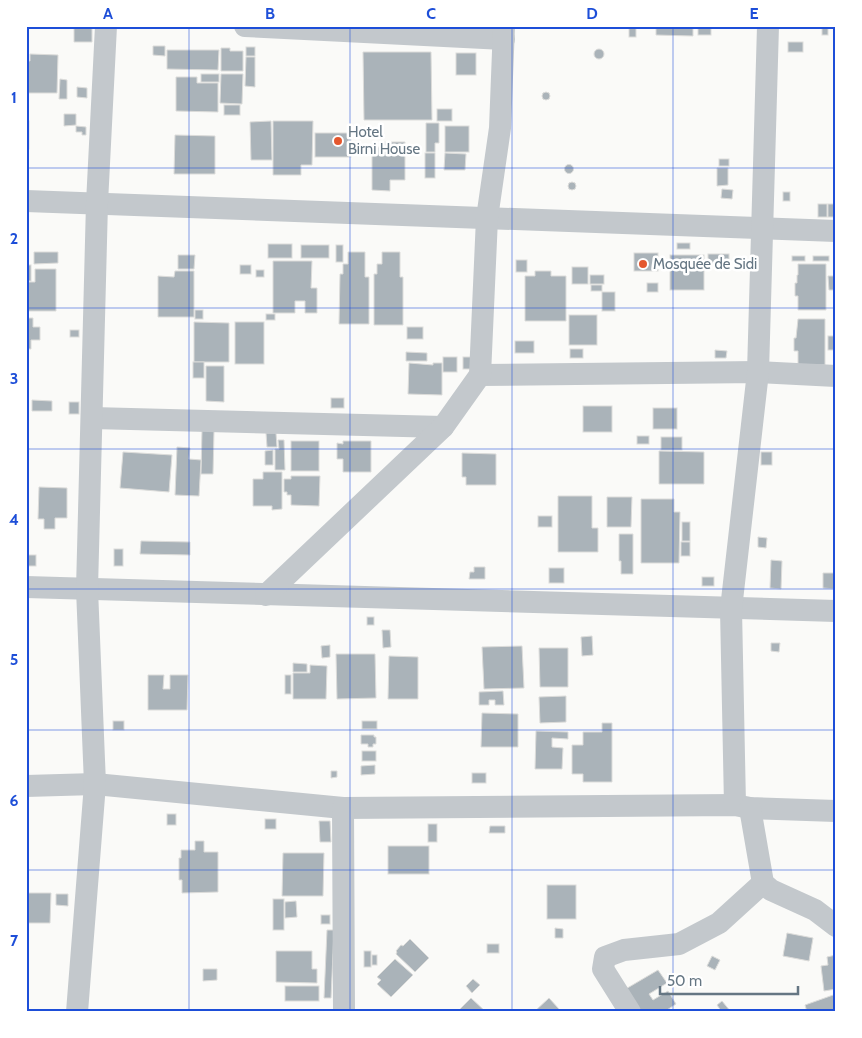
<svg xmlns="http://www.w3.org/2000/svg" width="862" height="1038" font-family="Cabin,sans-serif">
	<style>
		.building { fill: #aab3b9; stroke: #dcdcda }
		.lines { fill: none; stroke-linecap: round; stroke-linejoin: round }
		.minor { stroke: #c3c8cc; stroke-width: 22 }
		.grid { fill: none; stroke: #1d4ed8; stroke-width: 1; stroke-opacity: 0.55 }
		.poi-dot { fill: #e4572e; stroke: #fff; stroke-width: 2 }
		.labels { text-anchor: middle; stroke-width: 5; stroke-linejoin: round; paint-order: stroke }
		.poi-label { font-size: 15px; fill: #657683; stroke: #fff; text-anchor: start }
		.neatline { fill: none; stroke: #1d4ed8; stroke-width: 2 }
		.grid-label { font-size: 16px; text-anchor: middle; font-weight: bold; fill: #1d4ed8 }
	</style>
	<rect width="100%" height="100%" fill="#fafaf8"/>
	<g class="building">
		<path d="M92 26V42H74V27Z"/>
		<path d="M656 26H693V36L656 35Z"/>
		<rect x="698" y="26" width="13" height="9"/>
		<rect x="822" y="26" width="6" height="9"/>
		<rect x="629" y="27" width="7" height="10"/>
		<rect x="788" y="42" width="15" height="10"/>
		<path d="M153 46H165V56L153 55Z"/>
		<rect x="246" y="47" width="9" height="9"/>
		<path d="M221 48H230V51H243V71H221Z"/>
		<circle cx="599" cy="54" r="5"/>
		<path d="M167 50H219L218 70 167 69Z"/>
		<path d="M363 52H431L432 120H364Z"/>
		<rect x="456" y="53" width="20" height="22"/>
		<path d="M30 54 58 55 57 93H26V61H30Z"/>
		<path d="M246 57H255V87L245 86Z"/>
		<rect x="201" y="74" width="18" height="8"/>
		<path d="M221 74H243L242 104 220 103Z"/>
		<path d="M176 77H197V83H218V112L176 111Z"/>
		<path d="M60 79 67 80V99H59Z"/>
		<path d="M77 87 87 88V98L77 97Z"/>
		<circle cx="546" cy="96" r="4"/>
		<rect x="224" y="105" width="16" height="10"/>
		<rect x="437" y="109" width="15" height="12"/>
		<path d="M64 114H76V125L64 126Z"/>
		<rect x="26" y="121" width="3" height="28"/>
		<path d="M271 121 272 160H251L250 122Z"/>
		<path d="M273 121H313L312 165H301V175H273Z"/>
		<path d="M426 123H439V143H435V152H426Z"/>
		<path d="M76 126 86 127V135H82V132H76Z"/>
		<rect x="445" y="126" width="24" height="26"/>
		<rect x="315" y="133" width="36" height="24"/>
		<path d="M175 135 215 136V174H174Z"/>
		<path d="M381 142H405V180H390V191L372 190V147H381Z"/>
		<rect x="425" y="153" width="10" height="25"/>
		<path d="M445 153 466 154 465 170H444Z"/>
		<rect x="719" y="159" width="10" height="7"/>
		<circle cx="569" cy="169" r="4.5"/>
		<path d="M717 168H728V185L717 186Z"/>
		<circle cx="572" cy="186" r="4"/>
		<path d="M722 189 733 190 732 199 721 198Z"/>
		<rect x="783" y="192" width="7" height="9"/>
		<rect x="818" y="204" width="9" height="13"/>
		<rect x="828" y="204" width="6" height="13"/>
		<rect x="677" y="243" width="13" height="6"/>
		<rect x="268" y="244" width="24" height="14"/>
		<rect x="301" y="245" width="28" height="13"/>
		<rect x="336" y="245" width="7" height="17"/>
		<path d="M34 252H58V263L34 264Z"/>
		<path d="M348 252H365V277H369V324H339L340 274H343V264H348Z"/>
		<path d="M382 252H400V277H403V325H374V274H377V264H382Z"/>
		<rect x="634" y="253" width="24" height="18"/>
		<rect x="708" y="254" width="21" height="11"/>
		<path d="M178 255H195L194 269H178Z"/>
		<rect x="670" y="255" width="34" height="35"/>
		<rect x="792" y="256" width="13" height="5"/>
		<rect x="813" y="256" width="16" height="5"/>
		<rect x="516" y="260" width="11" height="12"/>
		<path d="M273 261H312L311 288H317V313H305V301H295V313H273Z"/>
		<path d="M798 264H826V310H798V296H795V283H797V275H798Z"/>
		<rect x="26" y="265" width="5" height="16"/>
		<rect x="240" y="265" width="11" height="9"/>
		<rect x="572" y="267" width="16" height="17"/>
		<path d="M35 269H56V311H26V282H35Z"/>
		<rect x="256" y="270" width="8" height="7"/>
		<path d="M175 271H194V317H158V276L174 277Z"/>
		<path d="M535 271H551V276H566V321H525V276H535Z"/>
		<rect x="590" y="275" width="14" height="9"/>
		<path d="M828 276H835V290H829Z"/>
		<rect x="647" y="283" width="11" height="9"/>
		<rect x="591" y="285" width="11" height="6"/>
		<rect x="602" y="292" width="13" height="19"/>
		<rect x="195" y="310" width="8" height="9"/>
		<rect x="266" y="314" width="9" height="6"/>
		<rect x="569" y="315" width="28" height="30"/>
		<path d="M26 318H33V327H40V340H31V349H26Z"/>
		<path d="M798 319H825V365H798V351H794V338H796Z"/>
		<path d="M194 322 229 323V362H194Z"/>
		<rect x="235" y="322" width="29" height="42"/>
		<rect x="407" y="327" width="16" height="12"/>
		<rect x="70" y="330" width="9" height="7"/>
		<rect x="828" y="336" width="7" height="14"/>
		<rect x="515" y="341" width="19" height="12"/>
		<rect x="570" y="349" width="13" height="9"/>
		<path d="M715 350 727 351 726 358H715Z"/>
		<path d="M406 352 427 353V361H406Z"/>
		<rect x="443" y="357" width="14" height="15"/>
		<rect x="463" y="357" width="8" height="12"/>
		<rect x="193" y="362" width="11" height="16"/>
		<path d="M409 363 433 365V363H442V395L408 394Z"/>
		<path d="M206 366H224V402L206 401Z"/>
		<rect x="331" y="398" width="13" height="10"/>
		<path d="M32 400 52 401V411H32Z"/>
		<rect x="69" y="402" width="10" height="12"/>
		<rect x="583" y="406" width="29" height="26"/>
		<rect x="653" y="408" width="24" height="21"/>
		<path d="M202 430 214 431 213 474H201Z"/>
		<path d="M266 433H276L277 447H267Z"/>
		<rect x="637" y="436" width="12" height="8"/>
		<rect x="661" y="437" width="21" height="13"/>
		<path d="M278 440H284L285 470H275V449H279Z"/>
		<rect x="291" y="441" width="28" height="30"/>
		<path d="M343 441H371V472H343V459H337V443L343 444Z"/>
		<path d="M177 447 190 448 189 459 201 460 199 496 175 495Z"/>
		<path d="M273 450V465H265V451Z"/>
		<path d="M659 451 704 452V484H659Z"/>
		<path d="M123 452 172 455 169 492 120 488Z"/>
		<rect x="761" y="452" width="11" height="13"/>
		<path d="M462 453 496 454V485H466V477H462Z"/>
		<path d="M263 472H282V509L272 510V506H253V479H263Z"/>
		<path d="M291 476H320L319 506 291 505V495H287V492H284V479H291Z"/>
		<path d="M39 487 67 488V518H55V529H44V519H38Z"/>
		<path d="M558 496H592V528H598V552H558Z"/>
		<path d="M607 497H632L631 527H607Z"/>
		<path d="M641 499H674V512H680L679 563H641Z"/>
		<rect x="538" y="516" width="14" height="11"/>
		<rect x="682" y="522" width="8" height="19"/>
		<path d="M619 534H633V574H621V561H619Z"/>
		<path d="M758 537 767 538 766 548 758 547Z"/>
		<path d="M141 541 190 542V555L140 554Z"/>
		<rect x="681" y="542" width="9" height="14"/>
		<rect x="114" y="549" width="9" height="17"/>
		<rect x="26" y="555" width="10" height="11"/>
		<path d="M771 560 782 561 781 589 770 588Z"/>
		<path d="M474 567H485V579H469L470 572H474Z"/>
		<rect x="549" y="568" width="15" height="15"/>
		<path d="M823 573H836V589L823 588Z"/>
		<rect x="702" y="577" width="12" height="9"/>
		<rect x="367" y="617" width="7" height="8"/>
		<path d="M382 630H390L391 647 383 648Z"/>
		<path d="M592 636 593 655 582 656 581 637Z"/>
		<path d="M771 643H780L779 652 771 651Z"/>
		<path d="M330 645V657L322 658 321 646Z"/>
		<path d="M522 646 524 688 484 689 482 647Z"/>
		<path d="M539 648H568V687H540Z"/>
		<path d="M336 654H375L376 698 337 699Z"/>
		<path d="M389 656 418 657V699H388Z"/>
		<path d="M293 663 307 664V672H293Z"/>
		<path d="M310 665 327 666 326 699H293V673H310Z"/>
		<path d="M148 675H164L163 689H170V675H188L187 710H148Z"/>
		<rect x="285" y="675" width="6" height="19"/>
		<path d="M503 691 504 705H495V700H489V705H479V692Z"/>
		<path d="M566 696V722L540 723 539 697Z"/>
		<path d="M482 713 518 714V747H481Z"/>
		<rect x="113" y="721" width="11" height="9"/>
		<rect x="362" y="721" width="15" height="8"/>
		<path d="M602 723H612V782H583V774H572V745H583V732H602Z"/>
		<path d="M536 731 568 732V739L552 738V747L563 748 562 769H535Z"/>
		<path d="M361 735H374V737H376V744H373V747H368V744H361Z"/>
		<rect x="362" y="751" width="14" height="10"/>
		<path d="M375 765V774L361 775V766Z"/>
		<path d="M331 771H337V777L331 778Z"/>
		<rect x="472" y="773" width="14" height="10"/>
		<rect x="167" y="814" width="9" height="11"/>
		<rect x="265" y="819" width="11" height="10"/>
		<path d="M319 821H330L331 842H320Z"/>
		<rect x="428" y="824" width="9" height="18"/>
		<path d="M490 826H505V833H489Z"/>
		<path d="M195 841H204V852H218V892L182 893V880H179V858H181V850H195Z"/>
		<rect x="388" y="846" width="41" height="28"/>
		<path d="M283 853H324L323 896H282Z"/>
		<rect x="547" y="885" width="29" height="34"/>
		<path d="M26 893H51L50 923H26Z"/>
		<path d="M56 894H68V906L56 905Z"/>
		<rect x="273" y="899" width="11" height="31"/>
		<path d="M296 901 297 917 285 918V902Z"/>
		<rect x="321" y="915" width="9" height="9"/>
		<path d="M555 928 563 929V938H555Z"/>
		<path d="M327 930H334L331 998H324Z"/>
		<path d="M787 933 813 938 809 961 783 956Z"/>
		<path d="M410 939 429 958 415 972 396 954 397 952 396 951 401 945 403 946Z"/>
		<rect x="487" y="944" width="12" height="9"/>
		<path d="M276 951H312V969H317V983L276 982Z"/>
		<rect x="364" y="951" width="7" height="16"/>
		<rect x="372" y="955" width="5" height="10"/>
		<path d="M836 955V989L824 991 821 966 828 965 827 957Z"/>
		<path d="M712 956 720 960 715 970 707 966Z"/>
		<path d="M395 959 413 975 391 997 377 984 381 980 377 977Z"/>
		<path d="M203 969H217V980L203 981Z"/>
		<path d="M658 970 667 983 649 994 653 1000 668 991 676 1004 664 1012H637L624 990Z"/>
		<path d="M473 979 480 985 472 993 466 986Z"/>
		<rect x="285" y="986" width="34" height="15"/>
		<path d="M836 994V1012H807L805 1005Z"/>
		<path d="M471 998 486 1012H457Z"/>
		<path d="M549 998 559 1009 556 1012H534Z"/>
		<path d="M722 1001 731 1012H722L717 1005Z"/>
	</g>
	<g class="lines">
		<g class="minor">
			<path d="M245 26 504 39"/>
			<path d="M26 201 836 231"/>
			<path d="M480 375 758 372 836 376"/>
			<path d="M92 418 443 427"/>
			<path d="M26 587 836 611"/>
			<path d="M266 595 443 427 480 375 487 218 500 128 504 26"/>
			<path d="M26 786 95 784 343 808 735 805 750 808 836 811"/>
			<path d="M735 805 731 609 758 372 768 26"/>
			<path d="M343 808 344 1012"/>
			<path d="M750 808 763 883 771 890 815 910 836 926"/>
			<path d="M77 1012 95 784 87 589 97 203 106 26"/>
			<path d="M630 1012 603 969 605 957 624 950 679 944 719 923 763 883"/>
		</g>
	</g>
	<path class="grid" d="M189 26V1012M350 26V1012M512 26V1012M673 26V1012M26 168H836M26 308H836M26 449H836M26 589H836M26 730H836M26 870H836"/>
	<g class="poi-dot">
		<circle cx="338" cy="141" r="5"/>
		<circle cx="643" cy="264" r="5"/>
	</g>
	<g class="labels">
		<g class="poi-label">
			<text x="348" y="137">Hotel<tspan x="348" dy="17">Birni House</tspan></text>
			<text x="653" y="269">Mosquée de Sidi</text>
		</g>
	</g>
	<rect width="862" height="1038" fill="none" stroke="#ffffff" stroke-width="55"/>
	<path d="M660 986v8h138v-8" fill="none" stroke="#657683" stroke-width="2.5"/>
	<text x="667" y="986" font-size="15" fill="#657683" stroke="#ffffff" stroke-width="4" paint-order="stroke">50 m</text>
	<rect x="28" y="28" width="806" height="982" class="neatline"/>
	<g class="grid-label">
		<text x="108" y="19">A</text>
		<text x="270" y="19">B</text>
		<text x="431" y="19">C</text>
		<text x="592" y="19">D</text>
		<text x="754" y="19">E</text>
		<text x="14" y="103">1</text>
		<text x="14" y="244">2</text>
		<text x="14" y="384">3</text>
		<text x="14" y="525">4</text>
		<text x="14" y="665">5</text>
		<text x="14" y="806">6</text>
		<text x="14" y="946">7</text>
	</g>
</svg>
